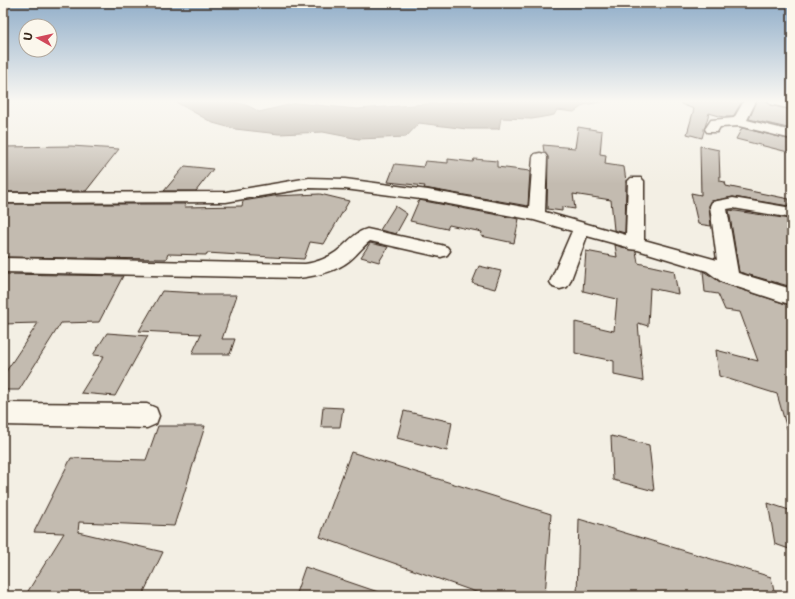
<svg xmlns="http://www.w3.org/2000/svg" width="795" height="599" font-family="'Playpen Sans',sans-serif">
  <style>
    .water { fill: #afa69a; stroke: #817468 }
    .building { fill: #c3bbb0; stroke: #3b2a1e }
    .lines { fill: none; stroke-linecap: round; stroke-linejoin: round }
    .minor-casing { stroke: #3b2a1e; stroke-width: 3 }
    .minor { fill: #fbf7ec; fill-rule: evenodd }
  </style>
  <rect width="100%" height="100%" fill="#f3efe4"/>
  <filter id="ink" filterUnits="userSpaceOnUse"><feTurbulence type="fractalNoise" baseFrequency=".025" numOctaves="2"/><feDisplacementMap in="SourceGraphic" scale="8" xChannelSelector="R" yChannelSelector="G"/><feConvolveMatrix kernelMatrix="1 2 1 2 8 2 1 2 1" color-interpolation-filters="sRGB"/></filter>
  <g filter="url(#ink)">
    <path class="water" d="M174 101C200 101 238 96 259 112L296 103 357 109 469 101H606L584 105 574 112 557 110 554 115 532 119 501 118 499 129H467L419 123 406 137 359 139 323 132 279 134 235 129 213 123Z"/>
    <g class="building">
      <polygon points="681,101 742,101 733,117 723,117 709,113 702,138 687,134 694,109 681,104"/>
      <polygon points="757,101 767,101 770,105 792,110 792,129 749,119"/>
      <polygon points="578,127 602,131 600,154 606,155 605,164 624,167 626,181 625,233 614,230 611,200 573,194 575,209 562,207 562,211 547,209 548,157 544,152 543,145 575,148"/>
      <polygon points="742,128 792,140 792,153 736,139"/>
      <polygon points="71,146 119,149 86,191 3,192 3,147"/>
      <polygon points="700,146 719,150 720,181 725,182 726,186 789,199 789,206 733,197 712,201 709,206 711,226 698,224 691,193 701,195"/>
      <polygon points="448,159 473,162 474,159 497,161 497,167 530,171 528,206 424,188 425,186 388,182 395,164 423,167 425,161 448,163"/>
      <polygon points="185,166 213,169 196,191 164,191"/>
      <polygon points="320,194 349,201 324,244 310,242 304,259 207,253 206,255 168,254 166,259 3,257 3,204 186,204 184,207 242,206 243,201 274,196"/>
      <polygon points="419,200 519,219 514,243 481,236 482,232 449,225 447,229 410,221"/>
      <polygon points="395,206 407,214 396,234 380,230"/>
      <polygon points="729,210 790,219 792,287 739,272"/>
      <polygon points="370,243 388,247 379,262 361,257"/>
      <polygon points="615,245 636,251 638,263 674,271 678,294 650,288 648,326 638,323 643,381 614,375 614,361 575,353 575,322 614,331 617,299 583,291 586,251 617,257"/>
      <polygon points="479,266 501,271 495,289 472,283"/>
      <polygon points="703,271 722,283 792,306 792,428 787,429 777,394 719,376 716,350 758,361 740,312 725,310 718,294 705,292"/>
      <polygon points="3,274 123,276 99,322 61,323 19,390 3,390 3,376 38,323 3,324"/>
      <polygon points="162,291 199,293 198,295 237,295 222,339 235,339 230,354 192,354 201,334 139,331"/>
      <polygon points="107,333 148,336 115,396 81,393 104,356 93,355"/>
      <polygon points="323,407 343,408 340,427 321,427"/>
      <polygon points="404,411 452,422 447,451 397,438"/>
      <polygon points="158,426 205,426 174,526 79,522 78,532 163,552 142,596 25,596 64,533 34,532 71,458 146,460"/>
      <polygon points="611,436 649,445 654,491 613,480"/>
      <polygon points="351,452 551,514 545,596 487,596 320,537"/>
      <polygon points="768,503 792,511 792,550 775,544"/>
      <polygon points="579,519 771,577 775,596 577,596"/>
      <polygon points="305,567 381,593 380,596 295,596"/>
    </g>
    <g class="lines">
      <defs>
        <g id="minor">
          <polygon points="744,101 756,101 747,120 792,131 792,139 739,126 720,127 717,132 707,132 705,129 711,120 734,118"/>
          <polygon points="768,101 792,101 792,109 770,104"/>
          <polygon points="540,153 545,154 547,157 545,212 626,235 628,181 631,178 641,178 644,181 644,240 717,260 710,206 712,202 733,198 792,208 792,218 733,208 727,209 738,273 792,289 792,305 722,282 707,271 638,250 629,249 627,247 587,236 570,282 567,287 560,289 553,287 550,282 572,231 534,220 428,200 345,189 309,188 226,202 3,203 3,193 226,192 309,178 345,179 428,190 529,208 533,157 535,154"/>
          <path d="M367 229 441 245 447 247 450 251 447 255 441 257 370 241C362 247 357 255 349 261 335 272 316 276 298 278L3 272V258L305 264C319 262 331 257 342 247 350 240 356 232 367 229Z"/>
          <polygon points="3,403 147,404 156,408 159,416 156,424 147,428 3,425"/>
        </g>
      </defs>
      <use href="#minor" class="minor-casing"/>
      <use href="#minor" class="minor"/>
    </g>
  </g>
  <linearGradient id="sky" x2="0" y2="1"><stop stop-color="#91aec9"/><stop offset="0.55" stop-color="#faf8f3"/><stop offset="1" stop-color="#faf8f3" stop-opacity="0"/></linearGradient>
  <rect width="795" height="184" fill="url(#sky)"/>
  <rect width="795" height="599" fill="none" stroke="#fbf7ec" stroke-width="16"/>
  <rect x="8" y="8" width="779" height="583" fill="none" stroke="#3b2a1e" stroke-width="1.5" filter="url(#ink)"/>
  <g transform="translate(38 38) rotate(278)"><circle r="19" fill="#fbf7ec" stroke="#aea59a"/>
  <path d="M0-3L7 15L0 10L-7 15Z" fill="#d1495b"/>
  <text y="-6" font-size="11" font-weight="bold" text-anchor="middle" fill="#3b2a1e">U</text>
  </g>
</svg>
